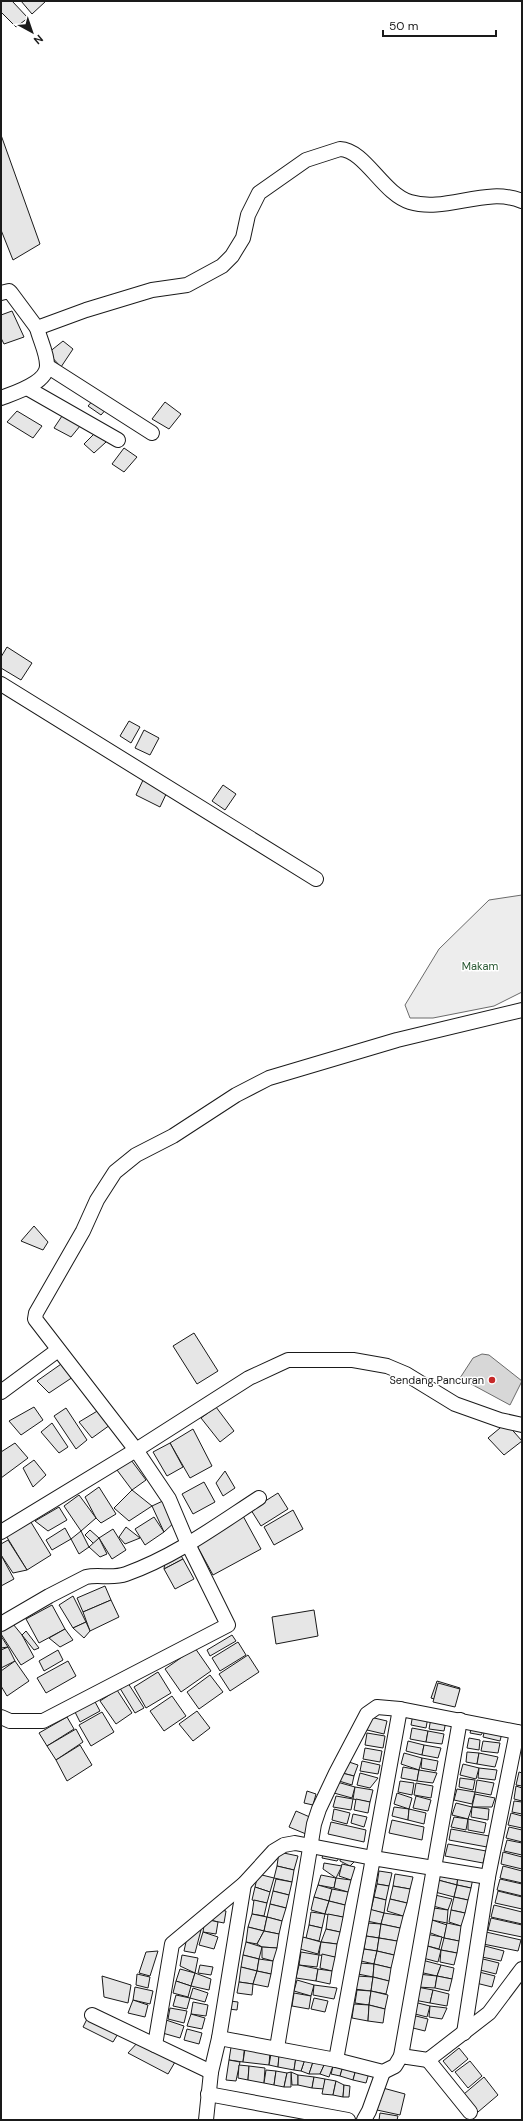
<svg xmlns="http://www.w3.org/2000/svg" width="523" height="2121" font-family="'DM Sans',sans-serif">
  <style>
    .built { fill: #ededed; stroke: #6a6a6a }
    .water { fill: #d7d7d7; stroke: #6a6a6a }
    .building { fill: #e6e6e6; stroke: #1a1a1a }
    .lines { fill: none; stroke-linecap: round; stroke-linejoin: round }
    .minor-casing { stroke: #1a1a1a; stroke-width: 16 }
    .minor { stroke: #fff; stroke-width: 14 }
    .poi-dot { fill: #c62828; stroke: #fff; stroke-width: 1.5 }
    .labels { text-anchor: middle; stroke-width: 3; stroke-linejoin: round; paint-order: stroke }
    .park-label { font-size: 11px; fill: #2b5a34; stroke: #fff }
    .poi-label { font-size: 11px; fill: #1a1a1a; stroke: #fff; text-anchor: end }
  </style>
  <rect width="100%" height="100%" fill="#fff"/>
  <polygon class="built" points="522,895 522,992 494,1006 433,1018 410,1018 405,1005 439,949 489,900"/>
  <polygon class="water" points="482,1354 489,1355 522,1381 510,1405 460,1378 473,1358"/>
  <g class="building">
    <polygon points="1,1 12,1 28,18 16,27 1,12"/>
    <polygon points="21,1 46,1 32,14"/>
    <polygon points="1,135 40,244 13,260 1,230"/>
    <polygon points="12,311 24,337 4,344 1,338 1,315"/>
    <polygon points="63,341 73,349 61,367 48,353"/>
    <polygon points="95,398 108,407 101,415 88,406"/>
    <polygon points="165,402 181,414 169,429 152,419"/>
    <polygon points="17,411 42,426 33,438 7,422"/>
    <polygon points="62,416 80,426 71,437 54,428"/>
    <polygon points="96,432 106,442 94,453 84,444"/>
    <polygon points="124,448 137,457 124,472 112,464"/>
    <polygon points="7,647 32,663 21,680 1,668 1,657"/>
    <polygon points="129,721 140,727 131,743 120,736"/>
    <polygon points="144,730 159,738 150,755 135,748"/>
    <polygon points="144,778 168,790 160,807 136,795"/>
    <polygon points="223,785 236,794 225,810 212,801"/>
    <polygon points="34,1226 48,1242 43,1250 21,1241"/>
    <polygon points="194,1333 218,1371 197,1384 173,1346"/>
    <polygon points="64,1362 76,1375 49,1393 37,1381"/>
    <polygon points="34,1407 43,1420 21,1435 9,1421"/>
    <polygon points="216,1407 234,1431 220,1442 201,1418"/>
    <polygon points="66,1408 87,1440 76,1449 54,1416"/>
    <polygon points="99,1410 110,1425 92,1438 79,1422"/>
    <polygon points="52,1423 68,1447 59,1453 41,1432"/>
    <polygon points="506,1423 522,1441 504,1455 488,1438"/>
    <polygon points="193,1429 212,1466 190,1478 170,1443"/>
    <polygon points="15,1443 28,1458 1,1478 1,1452"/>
    <polygon points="170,1443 183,1467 167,1476 153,1452"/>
    <polygon points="34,1460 46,1475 33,1487 23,1468"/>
    <polygon points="131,1460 146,1480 132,1490 117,1470"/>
    <polygon points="225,1471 235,1488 223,1496 216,1483"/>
    <polygon points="204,1482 215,1502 193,1514 182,1494"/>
    <polygon points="99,1487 116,1514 101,1523 96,1518 85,1497"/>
    <polygon points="132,1490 152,1506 129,1521 114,1508"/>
    <polygon points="278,1493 288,1509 261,1526 251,1510"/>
    <polygon points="79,1495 96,1518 81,1531 64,1506"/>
    <polygon points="167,1499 177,1520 164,1532 152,1506"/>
    <polygon points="59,1507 67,1520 48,1531 35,1521"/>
    <polygon points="293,1510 303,1529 274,1545 264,1527"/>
    <polygon points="243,1516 261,1549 213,1575 195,1542"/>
    <polygon points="154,1517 164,1532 145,1545 135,1529"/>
    <polygon points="29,1519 51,1555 27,1570 5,1534"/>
    <polygon points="126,1527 140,1538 125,1544 119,1537"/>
    <polygon points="65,1528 71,1539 52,1550 46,1540"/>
    <polygon points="113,1529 126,1550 112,1559 99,1538"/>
    <polygon points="90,1530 99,1538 94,1544 85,1535"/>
    <polygon points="81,1531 89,1547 79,1554 71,1539"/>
    <polygon points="99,1538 107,1554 100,1557 89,1547"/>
    <polygon points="8,1540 27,1570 13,1573 1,1555 1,1544"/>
    <polygon points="180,1554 183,1559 164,1569 165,1562"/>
    <polygon points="1,1555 14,1579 1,1586"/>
    <polygon points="183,1559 194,1579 175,1589 164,1569"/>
    <polygon points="105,1586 111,1600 83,1612 77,1598"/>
    <polygon points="73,1596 86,1622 73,1628 59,1605"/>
    <polygon points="111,1600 119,1617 90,1631 83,1612"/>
    <polygon points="52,1605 65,1629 39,1643 26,1619"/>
    <polygon points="314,1610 318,1636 276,1644 272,1617"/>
    <polygon points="86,1622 90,1631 84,1638 73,1628"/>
    <polygon points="13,1624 22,1635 34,1657 21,1665 1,1634 1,1631"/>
    <polygon points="65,1629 73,1640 60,1647 49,1638"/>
    <polygon points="26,1631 39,1648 34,1650 22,1635"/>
    <polygon points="232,1635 236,1641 210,1656 207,1650"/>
    <polygon points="1,1636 8,1647 1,1648"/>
    <polygon points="238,1642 246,1655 220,1671 212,1658"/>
    <polygon points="8,1647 15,1661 1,1668 1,1650"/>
    <polygon points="195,1648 211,1671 181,1692 165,1669"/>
    <polygon points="58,1650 63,1660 44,1671 39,1661"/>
    <polygon points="248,1655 259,1672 230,1691 219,1674"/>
    <polygon points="15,1661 29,1681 7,1696 1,1686 1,1671"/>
    <polygon points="68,1661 76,1676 46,1693 37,1678"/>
    <polygon points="158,1672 171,1693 146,1708 134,1687"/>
    <polygon points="210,1675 223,1692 199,1709 187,1692"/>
    <polygon points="126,1680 144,1708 135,1713 118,1685"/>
    <polygon points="437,1681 460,1688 454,1705 431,1698"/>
    <polygon points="438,1683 460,1689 455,1707 433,1702"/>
    <polygon points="117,1690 132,1713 116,1724 100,1701"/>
    <polygon points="172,1696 186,1716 164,1731 150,1711"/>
    <polygon points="94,1700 100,1711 80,1722 74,1710"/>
    <polygon points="197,1711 210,1728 193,1741 179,1724"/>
    <polygon points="102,1712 114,1732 91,1746 79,1725"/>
    <polygon points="413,1714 428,1717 426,1728 411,1725"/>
    <polygon points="67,1717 74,1729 47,1746 39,1733"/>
    <polygon points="370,1717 387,1721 384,1734 367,1730"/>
    <polygon points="431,1718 446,1721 444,1731 429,1729"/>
    <polygon points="472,1726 485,1729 481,1735 470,1733"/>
    <polygon points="412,1728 428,1731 426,1742 410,1739"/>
    <polygon points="76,1729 83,1742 56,1760 47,1746"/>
    <polygon points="485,1729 502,1733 500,1741 483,1737"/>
    <polygon points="428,1731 444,1734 442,1744 426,1742"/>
    <polygon points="367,1733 385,1736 383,1748 365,1745"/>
    <polygon points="469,1738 480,1740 479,1750 467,1748"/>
    <polygon points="408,1741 424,1745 422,1755 406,1751"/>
    <polygon points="483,1741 500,1743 498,1753 481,1751"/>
    <polygon points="80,1745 92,1765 67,1781 56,1760"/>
    <polygon points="424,1745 441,1748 438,1758 422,1755"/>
    <polygon points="365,1748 382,1751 380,1762 363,1759"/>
    <polygon points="467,1752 479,1753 477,1764 466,1762"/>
    <polygon points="404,1753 422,1758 419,1770 401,1764"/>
    <polygon points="479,1753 498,1757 495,1767 477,1764"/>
    <polygon points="422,1758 438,1761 436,1771 421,1768"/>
    <polygon points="346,1761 358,1765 354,1776 342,1773"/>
    <polygon points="362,1761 380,1765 378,1774 360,1771"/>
    <polygon points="463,1764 479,1768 476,1779 460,1775"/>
    <polygon points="403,1767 419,1770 417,1781 401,1778"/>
    <polygon points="479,1768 497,1770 495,1780 478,1778"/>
    <polygon points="419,1770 437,1773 433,1783 417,1781"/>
    <polygon points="519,1772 522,1773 522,1786 516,1785"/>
    <polygon points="342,1773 354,1776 352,1785 339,1781"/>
    <polygon points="360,1773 378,1778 370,1788 357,1785"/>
    <polygon points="460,1778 475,1780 473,1790 459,1787"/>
    <polygon points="477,1780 494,1783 491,1795 475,1792"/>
    <polygon points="400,1781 414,1783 412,1795 398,1792"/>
    <polygon points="337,1782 355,1787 352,1798 334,1793"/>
    <polygon points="416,1783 433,1786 431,1798 414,1795"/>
    <polygon points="516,1786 522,1788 522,1801 514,1799"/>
    <polygon points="355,1787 373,1790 370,1802 353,1799"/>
    <polygon points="457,1789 475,1792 472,1804 454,1800"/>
    <polygon points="307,1791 316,1794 313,1805 304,1803"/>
    <polygon points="397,1793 412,1798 409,1809 394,1804"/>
    <polygon points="475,1794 495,1798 492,1807 472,1807"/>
    <polygon points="336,1796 353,1799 351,1810 333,1807"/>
    <polygon points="416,1796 431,1800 428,1811 413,1808"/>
    <polygon points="356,1799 370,1802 368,1813 354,1810"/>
    <polygon points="514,1801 522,1802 522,1814 512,1812"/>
    <polygon points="456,1803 472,1807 468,1819 452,1815"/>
    <polygon points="394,1807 409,1809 408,1820 392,1816"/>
    <polygon points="472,1807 489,1809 488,1820 471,1817"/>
    <polygon points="334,1809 350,1813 347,1824 332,1820"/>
    <polygon points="409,1809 426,1813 424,1824 408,1820"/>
    <polygon points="296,1811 312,1818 306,1834 289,1827"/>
    <polygon points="511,1813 522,1816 522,1828 508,1825"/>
    <polygon points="353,1814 367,1817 364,1827 351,1823"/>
    <polygon points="454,1817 468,1819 466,1830 451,1827"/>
    <polygon points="468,1819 486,1823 484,1833 468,1830"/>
    <polygon points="392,1820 424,1827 422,1840 389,1833"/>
    <polygon points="331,1822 366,1830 364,1842 328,1834"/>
    <polygon points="509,1827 522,1830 522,1842 506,1838"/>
    <polygon points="451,1829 489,1836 487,1847 449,1840"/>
    <polygon points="507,1840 522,1843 522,1855 504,1851"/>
    <polygon points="448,1844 486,1851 483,1863 445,1856"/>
    <polygon points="324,1851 341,1855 337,1861 322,1858"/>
    <polygon points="279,1852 298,1856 294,1870 277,1866"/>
    <polygon points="503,1852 522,1857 522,1869 501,1864"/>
    <polygon points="341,1855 358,1858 350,1866 340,1861"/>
    <polygon points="324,1863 342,1866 336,1878 323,1869"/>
    <polygon points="342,1864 355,1867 351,1880 339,1876"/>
    <polygon points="277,1866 294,1870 292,1882 274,1878"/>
    <polygon points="503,1866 522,1871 522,1883 500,1878"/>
    <polygon points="379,1871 392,1873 389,1886 377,1884"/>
    <polygon points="439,1871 458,1875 457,1885 438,1880"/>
    <polygon points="258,1874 274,1878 270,1892 255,1887"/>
    <polygon points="395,1874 413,1877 410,1889 393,1886"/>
    <polygon points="321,1875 336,1878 334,1888 318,1885"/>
    <polygon points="458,1875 473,1878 471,1888 457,1885"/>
    <polygon points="336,1878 351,1880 348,1892 334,1888"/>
    <polygon points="276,1879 292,1882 289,1895 273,1891"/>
    <polygon points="500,1879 522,1884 522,1896 497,1890"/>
    <polygon points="438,1880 457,1885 454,1897 435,1892"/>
    <polygon points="377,1884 389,1886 386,1900 374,1897"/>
    <polygon points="318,1885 332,1889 329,1901 314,1897"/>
    <polygon points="457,1885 471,1888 468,1900 454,1897"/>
    <polygon points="393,1886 410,1889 407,1903 390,1899"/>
    <polygon points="255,1887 270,1892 267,1903 252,1900"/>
    <polygon points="332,1889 348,1892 345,1905 329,1901"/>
    <polygon points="273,1891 289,1895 286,1908 270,1904"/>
    <polygon points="498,1891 522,1897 522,1909 495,1903"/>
    <polygon points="435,1895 452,1899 448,1910 433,1906"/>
    <polygon points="314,1897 329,1901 325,1914 311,1910"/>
    <polygon points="374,1897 386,1900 384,1913 371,1910"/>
    <polygon points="454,1897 468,1900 465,1913 451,1910"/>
    <polygon points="390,1899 407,1903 403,1916 387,1911"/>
    <polygon points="254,1900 267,1903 264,1916 252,1914"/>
    <polygon points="329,1901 345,1905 343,1917 325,1914"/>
    <polygon points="270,1904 286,1908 282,1921 267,1917"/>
    <polygon points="494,1905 522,1912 522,1924 491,1917"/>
    <polygon points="434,1908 448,1910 447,1923 432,1920"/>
    <polygon points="217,1909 226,1911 224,1923 209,1920"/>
    <polygon points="369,1909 384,1913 381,1924 367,1921"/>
    <polygon points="451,1910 465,1913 461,1926 449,1922"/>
    <polygon points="311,1912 325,1914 322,1928 309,1925"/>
    <polygon points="384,1913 403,1916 400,1928 381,1924"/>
    <polygon points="252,1914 267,1917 264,1931 248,1927"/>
    <polygon points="328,1914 343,1917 340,1932 326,1929"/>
    <polygon points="267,1917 282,1921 279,1934 264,1931"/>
    <polygon points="491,1918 522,1925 522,1937 488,1930"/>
    <polygon points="205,1919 218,1922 216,1934 203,1932"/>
    <polygon points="432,1920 447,1925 444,1938 428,1932"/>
    <polygon points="368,1923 381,1924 379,1938 366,1936"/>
    <polygon points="447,1923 461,1926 459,1941 444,1938"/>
    <polygon points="381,1924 400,1928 397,1941 379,1938"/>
    <polygon points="309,1925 322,1928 319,1941 306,1938"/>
    <polygon points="248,1927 264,1931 257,1944 246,1942"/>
    <polygon points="326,1929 340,1932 337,1944 321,1942"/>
    <polygon points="201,1930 195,1953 184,1951 188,1933"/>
    <polygon points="264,1931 279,1934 277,1948 262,1947 257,1944"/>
    <polygon points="203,1932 218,1937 214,1949 199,1945"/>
    <polygon points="486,1932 521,1940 518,1951 483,1944"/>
    <polygon points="426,1934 442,1937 439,1949 424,1945"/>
    <polygon points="366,1936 379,1938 377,1951 364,1949"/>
    <polygon points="303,1937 321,1942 318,1954 300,1949"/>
    <polygon points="379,1938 397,1941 394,1955 377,1951"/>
    <polygon points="444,1938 459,1941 457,1953 441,1950"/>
    <polygon points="246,1942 262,1947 259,1959 243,1955"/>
    <polygon points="321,1942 337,1944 335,1957 319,1955"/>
    <polygon points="424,1945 441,1950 438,1962 423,1958"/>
    <polygon points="485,1946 504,1951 501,1961 482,1957"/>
    <polygon points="262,1947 277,1948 273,1961 262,1958"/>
    <polygon points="364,1949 377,1951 374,1964 361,1961"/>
    <polygon points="441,1950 457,1953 454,1965 440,1962"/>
    <polygon points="158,1951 150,1976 139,1973 146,1952"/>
    <polygon points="377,1951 394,1955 391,1968 374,1964"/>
    <polygon points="301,1952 319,1955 317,1967 299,1965"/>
    <polygon points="322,1954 335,1957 332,1971 320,1968"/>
    <polygon points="182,1955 198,1958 195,1973 180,1966"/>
    <polygon points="243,1955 259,1959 257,1971 241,1967"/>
    <polygon points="479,1958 499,1963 496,1974 476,1969"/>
    <polygon points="259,1959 273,1961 271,1974 257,1971"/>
    <polygon points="422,1960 441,1965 437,1976 419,1972"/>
    <polygon points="360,1963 374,1964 373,1977 358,1974"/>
    <polygon points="374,1964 391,1968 389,1981 373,1977"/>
    <polygon points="200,1965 213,1967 211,1975 198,1973"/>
    <polygon points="299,1965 318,1969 316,1981 296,1978"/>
    <polygon points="441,1965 454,1968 452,1979 437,1976"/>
    <polygon points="241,1967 257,1971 253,1984 239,1982"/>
    <polygon points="180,1969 195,1973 191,1986 176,1981"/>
    <polygon points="318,1969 332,1971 330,1984 316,1981"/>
    <polygon points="257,1971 271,1974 268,1987 253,1984"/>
    <polygon points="475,1971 495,1976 492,1987 472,1982"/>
    <polygon points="195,1973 211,1979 209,1990 191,1986"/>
    <polygon points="137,1974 150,1977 148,1988 136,1985"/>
    <polygon points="418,1974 437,1976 435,1988 417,1987"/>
    <polygon points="102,1976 131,1985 128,2003 104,1997"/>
    <polygon points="357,1976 373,1977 371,1991 354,1989"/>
    <polygon points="437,1976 452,1979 449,1991 435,1988"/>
    <polygon points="373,1977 389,1981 386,1994 371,1991"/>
    <polygon points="297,1980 314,1985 311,1996 294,1991"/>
    <polygon points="176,1981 191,1986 188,1997 173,1993"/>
    <polygon points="239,1982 253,1984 252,1995 237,1993"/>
    <polygon points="314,1985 337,1988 334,1999 313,1995"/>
    <polygon points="135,1987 153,1991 150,2004 133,2000"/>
    <polygon points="417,1987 433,1990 430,2003 414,2000"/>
    <polygon points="193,1988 208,1993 205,2002 190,1998"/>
    <polygon points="357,1990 371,1991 369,2005 355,2003"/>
    <polygon points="433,1990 449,1994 447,2006 430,2003"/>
    <polygon points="371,1991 388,1995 385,2009 369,2005"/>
    <polygon points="294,1993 311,1996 309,2009 292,2006"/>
    <polygon points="176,1995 190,1998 187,2009 173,2006"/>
    <polygon points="314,1998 328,2001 325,2012 311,2009"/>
    <polygon points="133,2000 148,2005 145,2017 128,2013"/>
    <polygon points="230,2001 238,2002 237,2010 229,2009"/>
    <polygon points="193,2002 208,2005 206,2016 191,2014"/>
    <polygon points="414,2002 430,2006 427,2017 411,2013"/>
    <polygon points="354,2004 369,2005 368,2021 352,2018"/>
    <polygon points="369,2005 385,2009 383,2023 368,2021"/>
    <polygon points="430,2006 447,2008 442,2019 429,2017"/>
    <polygon points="170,2008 187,2011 184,2023 168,2019"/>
    <polygon points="191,2014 205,2018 202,2029 187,2026"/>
    <polygon points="412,2015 428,2019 425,2031 409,2027"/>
    <polygon points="88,2017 119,2032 113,2042 83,2027"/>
    <polygon points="163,2019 184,2026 180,2038 159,2032"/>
    <polygon points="187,2029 202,2033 199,2044 184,2040"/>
    <polygon points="232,2041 245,2043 243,2062 229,2060"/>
    <polygon points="138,2042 175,2062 168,2074 128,2053"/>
    <polygon points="459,2048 468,2059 452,2072 443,2061"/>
    <polygon points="245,2049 270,2052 269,2065 243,2062"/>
    <polygon points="271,2054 279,2055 278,2067 269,2065"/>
    <polygon points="279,2055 296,2057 294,2070 278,2067"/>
    <polygon points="306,2056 314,2059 309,2074 301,2071"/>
    <polygon points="296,2057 305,2059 301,2071 294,2070"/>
    <polygon points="314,2059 325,2063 320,2074 309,2074"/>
    <polygon points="229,2060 240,2062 236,2081 226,2080"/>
    <polygon points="470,2061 482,2076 468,2088 455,2072"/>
    <polygon points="325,2063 334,2063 329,2077 320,2074"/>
    <polygon points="334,2063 343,2066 340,2076 331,2074"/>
    <polygon points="239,2065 249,2066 248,2080 238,2078"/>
    <polygon points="249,2066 265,2068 264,2083 248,2080"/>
    <polygon points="343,2066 356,2069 353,2080 340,2076"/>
    <polygon points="356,2069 369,2073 366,2083 353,2080"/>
    <polygon points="266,2070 276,2071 274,2085 264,2083"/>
    <polygon points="276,2071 287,2073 284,2087 274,2085"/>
    <polygon points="291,2072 298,2075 298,2085 292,2085"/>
    <polygon points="291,2072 291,2087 284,2087 287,2073"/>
    <polygon points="298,2075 314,2077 312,2088 298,2085"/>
    <polygon points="314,2077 325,2079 324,2089 312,2088"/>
    <polygon points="484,2077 498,2095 478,2112 464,2094"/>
    <polygon points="325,2079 336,2081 333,2095 322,2094"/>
    <polygon points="336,2081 344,2085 343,2097 333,2095"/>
    <polygon points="344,2085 350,2086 349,2097 343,2097"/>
    <polygon points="383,2088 405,2094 400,2115 377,2110"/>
    <polygon points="380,2113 398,2116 397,2120 379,2120"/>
  </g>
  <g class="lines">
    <defs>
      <g id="minor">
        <path d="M1 293 9 291 11 293 37 328 86 310 152 290 187 285 222 266 232 256 243 238 248 215 259 193 306 160 340 149C365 150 383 194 410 202 446 213 486 186 522 201"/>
        <polyline points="47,366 152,433"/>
        <polyline points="27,388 118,440"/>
        <path d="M1 398C14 393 48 383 47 365 47 353 40 340 37 328"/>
        <polyline points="1,684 316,879"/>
        <polyline points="1,1392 58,1350"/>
        <polyline points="1,1532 136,1450 249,1378 288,1360 353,1360 387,1366 406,1374 455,1404 500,1420 522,1425"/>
        <path d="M1 1624 49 1596 86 1577C99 1574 112 1579 126 1574 174 1557 216 1526 259 1498"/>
        <polyline points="1,1717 10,1721 43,1721 228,1625 188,1544 169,1499 136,1450 35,1319 36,1313 83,1231 97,1200 115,1172 136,1155 173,1136 236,1095 269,1078 397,1040 522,1010"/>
        <polyline points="92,2015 211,2072"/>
        <polyline points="464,2033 488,1877 517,1732"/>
        <polyline points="219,2038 336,2060 383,2072 395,2066 401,2056 428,2060 489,2013 522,1969"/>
        <polyline points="155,2045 172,1944 244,1884 274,1851 284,1845 295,1843 373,1858 400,1709 522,1733"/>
        <polyline points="277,2048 314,1824 319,1809 336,1773 367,1714 377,1707 400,1709"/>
        <polyline points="401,2056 460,1720"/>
        <polyline points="336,2060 373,1858 488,1877"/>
        <polyline points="428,2060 470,2112"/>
        <polyline points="208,2094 348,2120"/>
        <polyline points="206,2120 211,2072 219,2038 244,1884"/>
        <polyline points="364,2120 369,2111 383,2072"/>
      </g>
    </defs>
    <use href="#minor" class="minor-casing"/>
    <use href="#minor" class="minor"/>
  </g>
  <circle class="poi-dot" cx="492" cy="1380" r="4"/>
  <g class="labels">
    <g class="park-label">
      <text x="480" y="970">Makam</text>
    </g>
    <g class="poi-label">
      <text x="484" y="1384">Sendang Pancuran</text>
    </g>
  </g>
  <rect width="523" height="2121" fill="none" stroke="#1a1a1a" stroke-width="4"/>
  <g transform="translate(32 32) rotate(140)" stroke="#ffffff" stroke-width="3" paint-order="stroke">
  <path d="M0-3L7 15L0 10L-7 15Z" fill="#1a1a1a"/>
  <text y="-6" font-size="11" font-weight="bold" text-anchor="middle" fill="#1a1a1a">N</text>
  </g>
  <path d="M383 30v6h113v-6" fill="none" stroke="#1a1a1a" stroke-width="2"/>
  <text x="389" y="30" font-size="12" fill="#1a1a1a" stroke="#ffffff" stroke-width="3" paint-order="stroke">50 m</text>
</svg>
